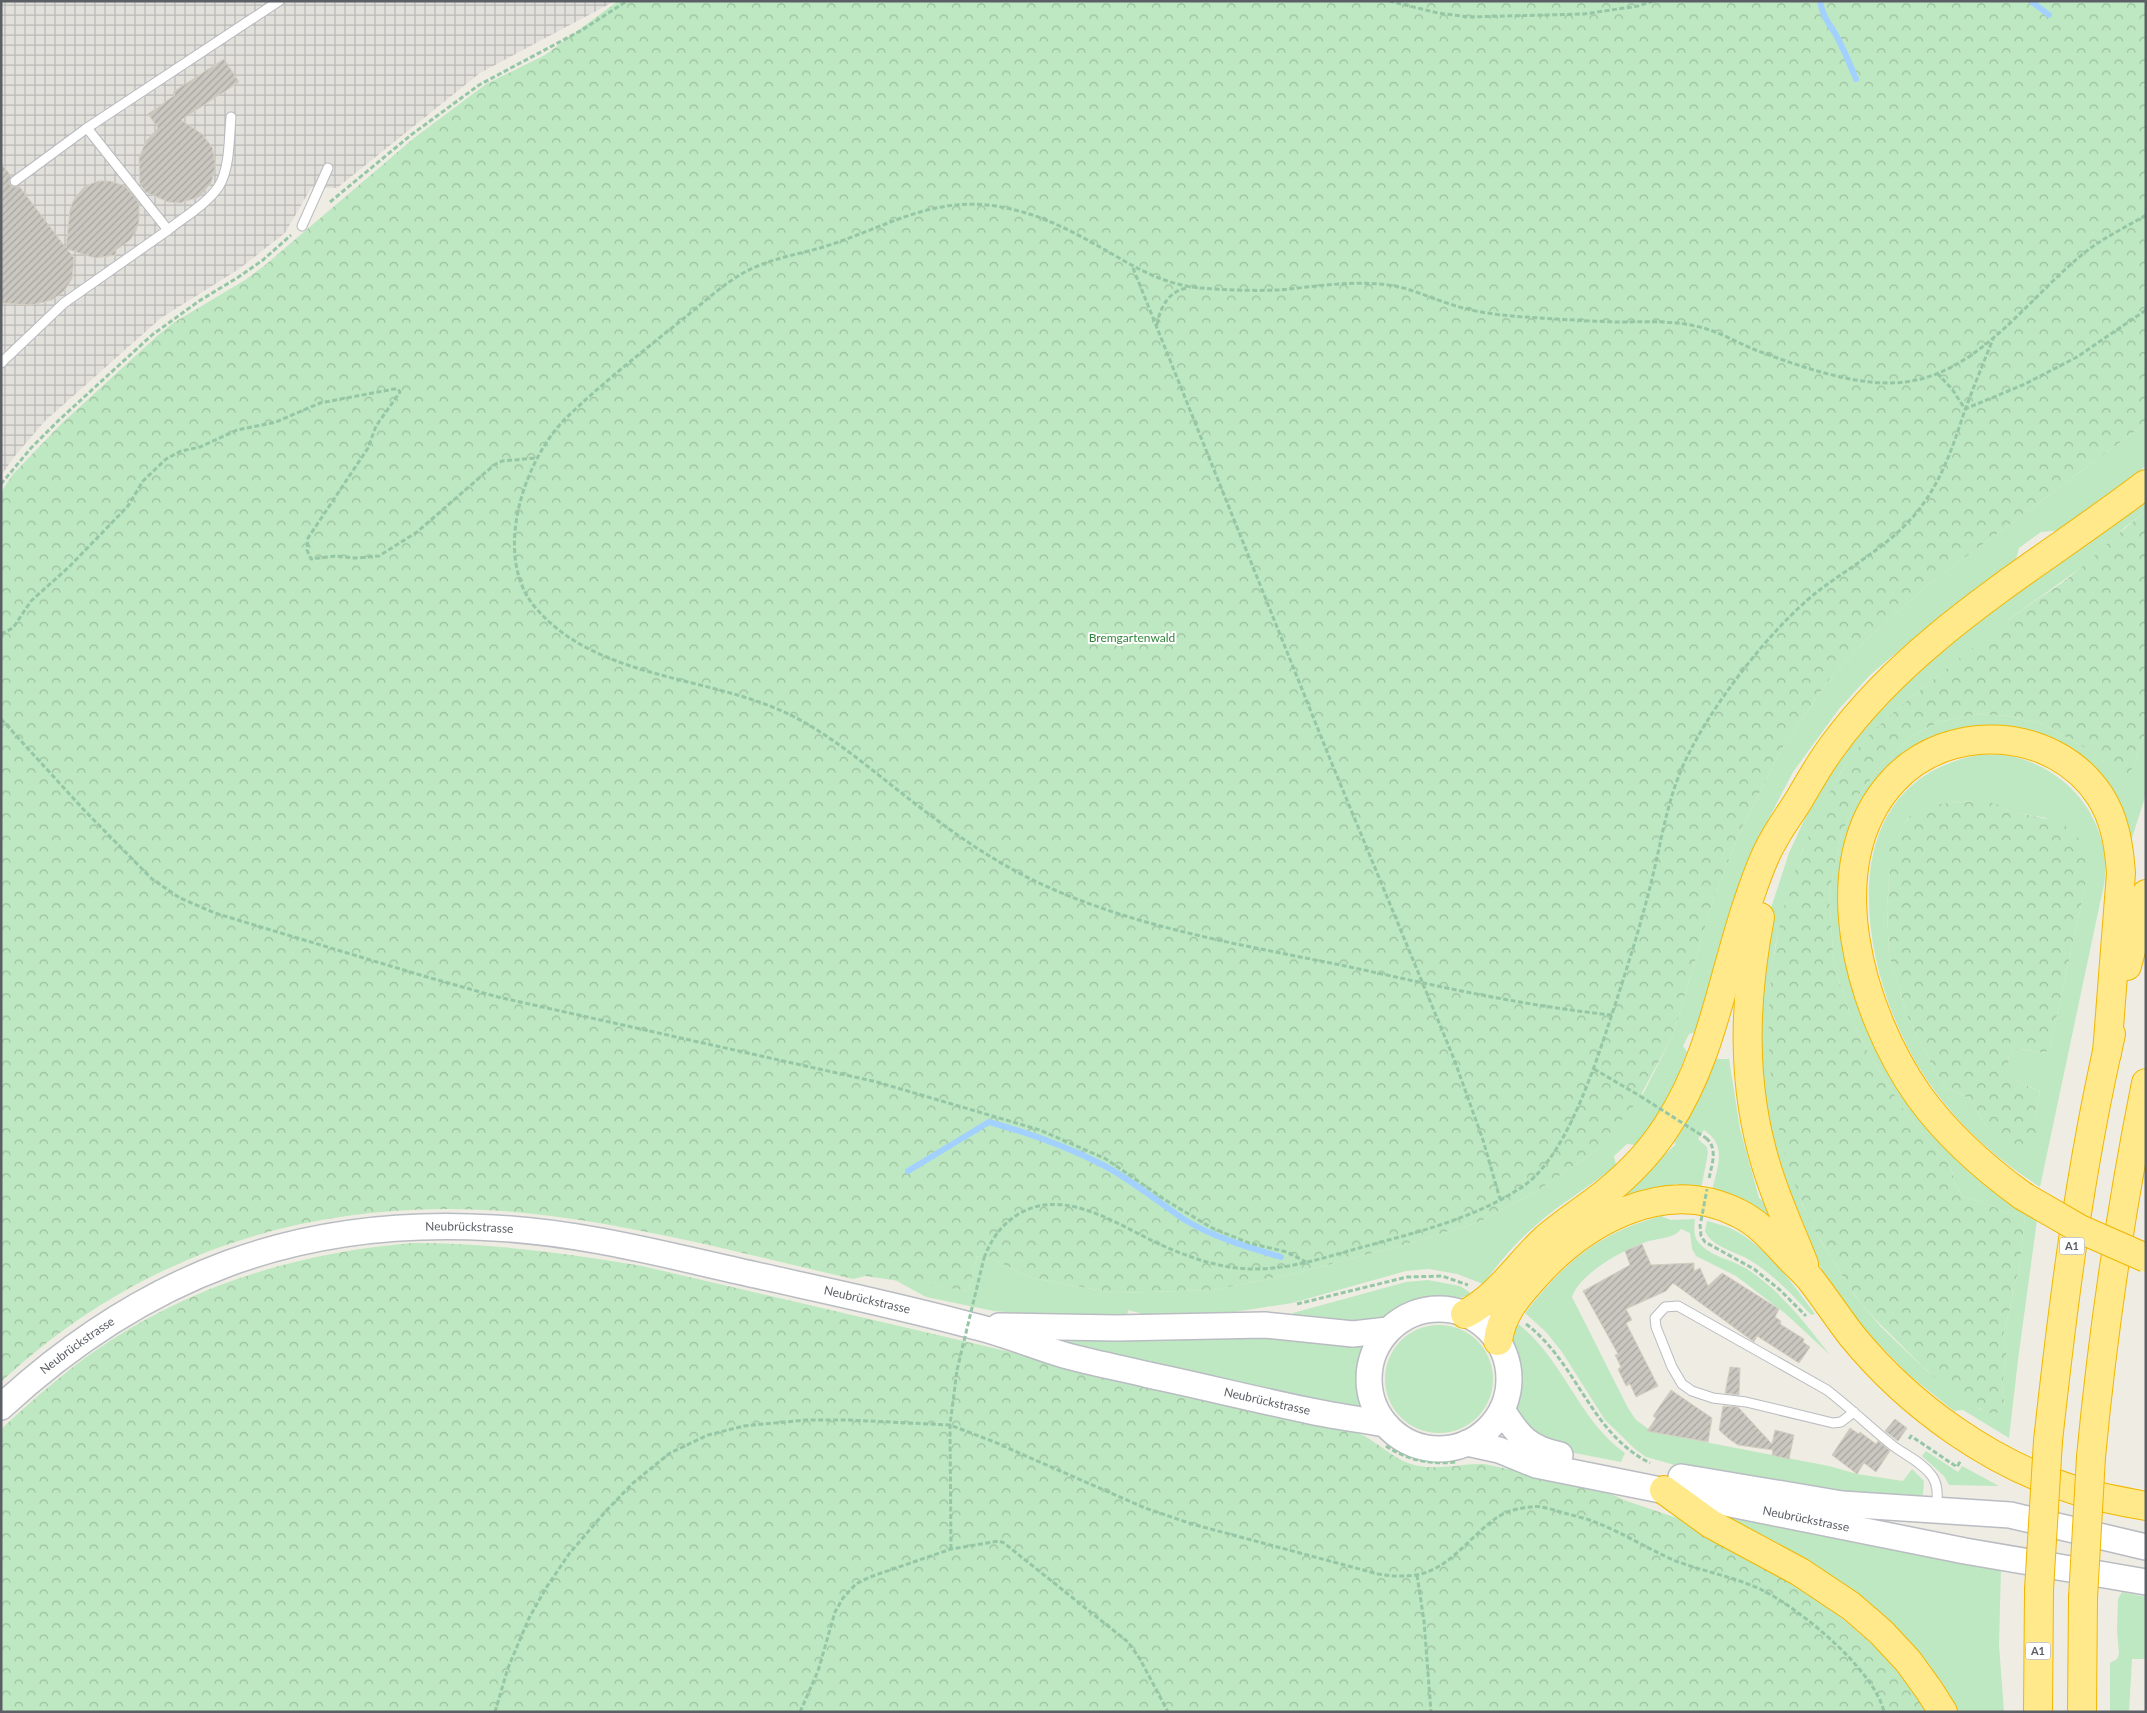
<svg xmlns="http://www.w3.org/2000/svg" width="2147" height="1713" font-family="Lato,sans-serif">
  <style>
    .industrial { fill: url(#industrial-grid) }
    .green { fill: #bee8c1; fill-rule: evenodd }
    .forest { fill: url(#forest-crowns) }
    .lines { fill: none; stroke-linecap: round; stroke-linejoin: round }
    .stream { stroke: #a3d1ff; stroke-width: 6 }
    .building { fill: url(#building-hatch); stroke: #d4cfc1 }
    .lane-casing { stroke: #b8bbc0; stroke-width: 11 }
    .secondary-casing { stroke: #b9bcc2; stroke-width: 28 }
    .highway-casing { stroke: #f2b600; stroke-width: 30 }
    .path { stroke: #95c7a7; stroke-width: 3; stroke-dasharray: 5 2.5; stroke-linecap: butt }
    .lane { stroke: #fff; stroke-width: 9 }
    .secondary { stroke: #fff; stroke-width: 25 }
    .highway { stroke: #ffe98a; stroke-width: 28 }
    .highway-bridge-casing { stroke: #f2b600; stroke-width: 30; stroke-linecap: butt }
    .path-bridge { stroke: #95c7a7; stroke-width: 3; stroke-dasharray: 5 2.5; stroke-linecap: butt }
    .highway-bridge { stroke: #ffe98a; stroke-width: 28 }
    .labels { text-anchor: middle; stroke-width: 4; stroke-linejoin: round; paint-order: stroke }
    .shield { fill: #fff; stroke: #8c8f93; stroke-width: 1 }
    .shield-label { font-size: 11px; font-weight: bold; fill: #5b5f65 }
    .park-label { font-size: 12px; fill: #30873a; stroke: #fff }
    .street-label { font-size: 12px; fill: #5b5f65; stroke: #fff }
  </style>
  <defs>
    <pattern id="industrial-grid" width="8" height="8" patternUnits="userSpaceOnUse" patternTransform="scale(1.25)"><rect width="8" height="8" fill="#e2e0db"/><path d="M0 4h8M4 0v8" fill="none" stroke="#bab9b5"/></pattern>
    <pattern id="forest-crowns" width="20" height="18" patternUnits="userSpaceOnUse" patternTransform="scale(1.25)"><rect width="20" height="18" fill="#bee8c1"/><path d="M2 6a3 3 0 1 1 6 0M12 15a3 3 0 1 1 6 0" fill="none" stroke="#9dbfa0"/></pattern>
    <pattern id="building-hatch" width="6" height="6" patternUnits="userSpaceOnUse" patternTransform="scale(1.25)"><rect width="6" height="6" fill="#cac7c0"/><path d="M-1 1l2-2M0 6l6-6M5 7l2-2" fill="none" stroke="#a7a5a0"/></pattern>
  </defs>
  <rect width="100%" height="100%" fill="#efede3"/>
  <polygon class="industrial" points="1,1 615,1 480,73 337,188 311,188 285,233 239,269 161,318 45,421 14,457 1,476"/>
  <g class="green">
    <path d="M2146 423V466L2062 530 2041 532 2019 548 2015 563 1922 631 1870 675 1839 709 1793 772 1756 843 1746 870 1700 1031 1689 1034 1683 1046 1687 1052 1678 1075 1681 1077 1664 1109 1636 1145 1627 1144 1614 1156 1616 1165C1590 1187 1560 1203 1535 1226 1515 1243 1499 1263 1483 1284L1457 1274 1429 1269 1406 1271 1292 1303 1234 1312 1158 1318 1128 1310 1127 1318H1067L994 1311 926 1297 895 1280 969 1291 977 1256 992 1259 1032 1278 1114 1293 1214 1290 1297 1273 1407 1244 1479 1222 1534 1193 1597 1150 1644 1092 1673 1035 1713 900 1740 831 1784 745 1830 678 1869 637 1928 585Z"/>
    <polygon points="2146,500 2146,511 2124,528 2093,559 2012,617 1914,695 1887,718 1858,748 1841,772 1802,851 1784,908 1775,947 1770,992 1780,1130 1802,1204 1820,1240 1855,1296 1881,1327 1928,1372 1980,1410 2005,1405 2002,1389 2007,1349 2003,1336 2012,1300 2013,1287 2019,1271 2025,1218 2020,1214 2005,1212 1985,1203 1963,1197 1955,1185 1951,1167 1903,1109 1867,1050 1851,1017 1834,966 1829,893 1841,835 1860,793 1883,763 1911,736 1939,722 1976,714 2008,716 2043,724 2092,752 2109,767 2133,767 2146,731 2146,794 2132,838 2127,838 2104,788 1976,730 1857,824 1872,1025 2036,1216 2037,1220 2018,1360 2009,1438 1963,1410 1954,1411 1909,1375 1859,1324 1816,1261 1785,1196 1757,1069 1770,911 1789,853 1811,805 1837,763 1889,698 1934,657 1984,617"/>
    <path d="M1979 755C1991 755 2003 754 2014 757 2069 770 2109 819 2105 877 2104 886 2102 895 2100 903L2040 1187C1998 1160 1961 1128 1932 1087 1862 991 1818 784 1979 755ZM1973 801 1993 803 2012 812 2046 818 2086 883 2050 1047 2046 1052C2032 1055 2020 1042 2009 1056 2004 1077 2024 1085 2040 1091L2035 1120 1990 1132 1970 1099 1948 1088 1938 1077 1908 1018 1889 955 1887 908 1890 866 1898 838 1907 819 1940 804Z"/>
    <path d="M1716 1059H1729L1740 1129 1759 1198 1771 1207 1781 1228 1734 1195 1712 1191C1717 1167 1728 1146 1704 1130L1698 1139 1707 1147 1708 1153 1701 1189 1675 1184 1656 1193 1608 1204 1634 1184 1676 1144 1674 1143 1692 1112Z"/>
    <path d="M1661 1216 1671 1220 1695 1219C1694 1228 1693 1237 1700 1244 1712 1257 1733 1260 1747 1269 1781 1291 1806 1324 1830 1355L1786 1314 1736 1276 1696 1256 1692 1249 1690 1233 1681 1229C1674 1239 1657 1238 1646 1242 1623 1250 1580 1273 1572 1297L1628 1408 1636 1420 1653 1432 1829 1466 1857 1474 1903 1481 1912 1469 1924 1481 1923 1494 1918 1499H1881L1682 1467 1646 1457 1635 1449 1605 1420 1562 1352 1546 1332 1525 1313C1564 1263 1598 1233 1661 1216Z"/>
    <path d="M1707 1221C1714 1223 1723 1225 1730 1228 1766 1245 1792 1283 1815 1314L1811 1315C1792 1294 1771 1272 1746 1258 1733 1251 1711 1246 1705 1231Z"/>
    <polygon points="1428,1280 1460,1286 1472,1294 1460,1298 1428,1299 1415,1301 1373,1323 1294,1319 1293,1313 1406,1282"/>
    <path d="M1517 1323C1564 1359 1578 1420 1625 1453L1621 1462 1559 1450 1535 1440 1515 1410 1517 1370 1510 1346 1512 1331Z"/>
    <circle cx="1439" cy="1379" r="54"/>
    <path d="M1203 1333 1359 1342 1365 1351C1358 1369 1360 1383 1363 1402L1356 1412 1071 1346 1067 1340Z"/>
    <polygon points="1926,1451 1958,1472 1962,1466 1999,1486 1949,1485 1944,1476 1922,1456"/>
    <polygon points="1717,1509 2001,1567 1999,1645 2004,1712 1951,1712 1932,1680 1714,1515"/>
    <polygon points="2122,1592 2146,1597 2146,1659 2132,1659 2129,1712 2110,1712 2110,1663 2117,1659 2119,1654 2117,1630 2118,1599"/>
  </g>
  <g class="forest">
    <path d="M618 1H2146V423L1928 585 1869 637 1830 678 1784 745 1740 831 1713 900 1673 1035 1637 1102 1597 1150 1534 1193 1479 1222 1407 1244 1297 1273 1214 1290 1114 1293 1032 1278 992 1259 977 1256 969 1291 865 1276 853 1279C753 1256 653 1229 551 1216 346 1189 154 1239 1 1382V492L13 474 61 424 157 336 173 323 245 280 264 266 414 138 486 84 545 55Z"/>
    <path d="M2146 511V731L2133 767 2127 775H2117L2092 752 2043 724 2008 716 1976 714 1939 722 1911 736 1883 763 1860 793 1841 835 1829 893 1834 966 1851 1017 1867 1050 1903 1109 1951 1167 1955 1185 1963 1197 1985 1203 2005 1212 2020 1214 2025 1218 2019 1271 2013 1287 2012 1300 2003 1336 2007 1349 2002 1389 2005 1405 1996 1414C1966 1410 1929 1373 1908 1352 1891 1334 1872 1318 1857 1298 1849 1288 1842 1275 1835 1264 1823 1245 1811 1225 1802 1203 1752 1082 1759 935 1817 818 1829 794 1841 769 1858 748 1881 720 1911 698 1939 675 1963 656 1986 636 2011 618 2028 605 2046 594 2063 582 2092 560 2117 533 2146 511Z"/>
    <path d="M1973 801C1980 801 1987 801 1993 803 2000 805 2007 811 2014 812 2065 823 2088 822 2086 883L2050 1047 2046 1052C2032 1055 2020 1042 2009 1056 2005 1076 2023 1085 2040 1091L2035 1120 2038 1124 2036 1138 2024 1148 2015 1149 2001 1144 1990 1132 1970 1099 1948 1088 1938 1077 1908 1018 1889 955 1887 908 1890 866 1886 857 1890 841 1898 838C1901 832 1903 825 1907 820 1920 801 1953 804 1973 801Z"/>
    <path d="M412 1243C490 1243 565 1253 642 1266L1358 1433C1379 1442 1395 1462 1419 1466 1441 1470 1462 1463 1484 1464L1599 1488 1624 1500 1680 1519 1721 1537 1830 1608 1879 1650 1890 1657 1927 1712H1V1429C36 1397 73 1364 113 1339 203 1281 306 1252 412 1243Z"/>
  </g>
  <g class="lines">
    <g class="stream">
      <path d="M1820 1C1823 20 1833 27 1840 43 1846 54 1851 67 1856 79"/>
      <polyline points="2031,1 2049,15"/>
      <path d="M908 1171 989 1122C1029 1133 1066 1146 1103 1165 1132 1180 1158 1202 1185 1220 1215 1238 1248 1247 1281 1257"/>
    </g>
  </g>
  <g class="building">
    <polygon points="224,59 239,82 181,120 202,134 212,147 216,165 211,183 199,197 180,203 168,202 146,192 140,184 139,158 146,141 158,128 148,114 175,95 173,92"/>
    <polygon points="1,163 11,176 9,181 10,185 15,187 19,186 66,248 70,210 74,199 84,187 98,181 110,181 125,186 139,203 139,221 136,231 130,240 116,250 116,255 95,258 67,249 74,258 72,279 64,291 52,300 31,305 1,303"/>
    <polygon points="1642,1244 1651,1265 1694,1263 1694,1271 1700,1268 1708,1286 1722,1273 1779,1309 1775,1317 1781,1321 1780,1324 1804,1339 1803,1342 1810,1347 1799,1363 1757,1336 1754,1342 1673,1283 1666,1291 1626,1309 1632,1320 1626,1323 1658,1386 1636,1397 1630,1384 1626,1386 1618,1369 1621,1367 1615,1355 1618,1354 1583,1291 1630,1265 1625,1251"/>
    <polygon points="1730,1367 1740,1368 1739,1395 1725,1393"/>
    <polygon points="1671,1390 1712,1418 1708,1442 1647,1431 1656,1418 1653,1416"/>
    <polygon points="1723,1406 1738,1407 1772,1444 1775,1430 1794,1435 1789,1459 1772,1455 1773,1450 1738,1445 1729,1439 1719,1430"/>
    <polygon points="1895,1419 1907,1428 1898,1441 1885,1431"/>
    <polygon points="1850,1428 1859,1434 1860,1432 1876,1444 1878,1441 1890,1451 1876,1472 1864,1463 1857,1474 1832,1455"/>
  </g>
  <g class="lines">
    <defs>
      <g id="lane">
        <path d="M87 128 168 230C184 217 207 204 219 186 230 168 229 138 231 117"/>
        <polyline points="15,181 87,128 279,1"/>
        <polyline points="302,226 328,168"/>
        <polyline points="1,363 64,303 168,230"/>
        <path d="M1854 1412 1841 1422 1833 1423 1746 1402 1713 1398 1692 1391 1682 1384 1672 1367 1656 1327 1655 1318 1665 1307 1678 1306 1827 1390C1849 1407 1870 1427 1892 1445 1905 1455 1922 1462 1932 1476 1939 1486 1937 1498 1937 1509"/>
      </g>
      <g id="secondary">
        <circle cx="1439" cy="1379" r="70"/>
        <polyline points="999,1326 1117,1328 1265,1325 1353,1334 1388,1330"/>
        <path id="s1" d="M1 1407C144 1275 299 1216 494 1228 577 1232 658 1253 738 1271 817 1289 896 1305 973 1326 1004 1333 1033 1346 1064 1355 1092 1363 1121 1368 1149 1375 1201 1386 1253 1399 1306 1410 1332 1416 1359 1419 1385 1424"/>
        <path d="M1502 1410C1519 1437 1528 1448 1560 1455"/>
        <path id="s2" d="M1467 1443 1499 1450 1536 1465 1965 1551 2146 1582"/>
        <polyline points="1681,1477 1842,1504 2010,1515 2146,1547"/>
      </g>
      <g id="highway">
        <path d="M1760 917C1744 1000 1741 1083 1766 1165 1776 1199 1791 1231 1804 1264"/>
        <polyline points="2127,966 2146,894"/>
        <path d="M2023 1196C1983 1167 1948 1136 1919 1096 1861 1014 1816 864 1893 781 1949 720 2055 727 2100 796 2115 819 2119 846 2121 873L2107 1053"/>
        <path d="M1465 1314C1499 1296 1518 1264 1545 1239 1563 1223 1584 1210 1603 1195 1627 1176 1651 1151 1667 1126 1712 1058 1722 978 1748 902 1755 882 1762 859 1773 841 1781 826 1791 813 1800 798 1810 781 1820 763 1832 747 1913 635 2038 566 2146 484"/>
        <path d="M1498 1341C1501 1316 1515 1299 1531 1281 1581 1223 1663 1175 1738 1213 1759 1223 1773 1240 1788 1256 1795 1264 1804 1271 1811 1280 1825 1298 1838 1318 1852 1336 1910 1407 1993 1466 2081 1492 2102 1498 2124 1502 2146 1506"/>
        <path d="M2048 1441C2063 1304 2080 1168 2111 1034"/>
        <path d="M2091 1457C2103 1330 2121 1208 2146 1083"/>
        <polyline points="1664,1490 1711,1524 1800,1572 1851,1606 1881,1632 1908,1661 1929,1690 1943,1712"/>
        <polyline points="2038,1712 2039,1590"/>
        <polyline points="2082,1712 2083,1598"/>
      </g>
    </defs>
    <use href="#lane" class="lane-casing"/>
    <use href="#secondary" class="secondary-casing"/>
    <use href="#highway" class="highway-casing"/>
    <g class="path">
      <polyline points="1389,1 1438,13 1469,17 1584,14 1638,6 1653,1"/>
      <polyline points="330,202 411,135 479,85 582,30 627,1"/>
      <polyline points="1133,268 1330,759 1454,1059 1483,1140 1500,1199"/>
      <path d="M1157 325C1160 307 1169 291 1187 288"/>
      <polyline points="1937,373 1952,389 1965,409 2025,384 2077,357 2146,310"/>
      <polyline points="1,484 31,448 59,420 152,335 199,301 237,278 263,260 291,235"/>
      <polyline points="1,634 13,628 31,601 69,567 128,506 143,481 166,459 181,451 200,447 237,430 276,422 320,403 394,389 398,389 400,392 376,426 368,448 308,538 307,550 311,559 336,556 356,558 379,556 417,532 494,465 502,461 536,458"/>
      <polyline points="1,719 84,810 152,879 180,898 215,913 251,924 427,977 498,997 877,1082 1040,1130 1106,1159 1167,1201 1212,1228 1249,1243 1287,1252 1306,1262"/>
      <path d="M1612 1015C1524 1006 1437 986 1350 967 1244 945 1133 928 1035 881 987 858 945 827 904 795 864 764 822 727 775 708 695 675 592 676 534 606 493 555 523 463 564 420 601 384 643 351 683 319 703 303 723 284 745 272 769 259 795 255 820 248 890 227 937 190 1015 210 1049 218 1083 237 1114 255 1141 271 1168 285 1200 288 1226 290 1253 291 1278 290 1314 287 1351 280 1388 285 1408 287 1427 297 1447 303 1472 312 1497 315 1524 317 1555 319 1586 321 1617 322 1643 322 1669 320 1695 326 1716 330 1734 341 1753 349 1793 364 1845 383 1889 383 1977 383 2028 294 2092 247 2109 235 2128 226 2146 215"/>
      <polyline points="1594,1069 1640,1096"/>
      <path d="M1706 1138C1719 1149 1711 1166 1709 1179"/>
      <polyline points="1700,1224 1701,1236 1705,1242 1754,1269 1780,1290 1806,1316"/>
      <path d="M984 1258C991 1240 1000 1226 1017 1215 1068 1183 1126 1232 1173 1250 1197 1260 1223 1268 1250 1269 1287 1270 1323 1258 1359 1248 1414 1233 1474 1219 1522 1187 1568 1157 1598 1056 1615 1005 1628 965 1641 924 1651 883 1661 844 1666 805 1682 768 1706 712 1769 630 1817 592 1848 568 1884 549 1911 519 1939 488 1951 452 1964 413 1973 388 1983 364 1993 339"/>
      <polyline points="1297,1304 1407,1277 1442,1276 1468,1285"/>
      <path d="M1526 1324C1577 1362 1590 1433 1650 1463"/>
      <polyline points="1909,1439 1911,1436 1957,1467 1961,1460"/>
      <path d="M1386 1446C1406 1460 1432 1465 1456 1462"/>
      <polyline points="951,1549 950,1425 957,1370"/>
      <polyline points="1417,1575 1424,1621 1431,1712"/>
      <path d="M495 1712 508 1668 529 1618 546 1588 569 1554 605 1512 633 1483 670 1453 708 1435 744 1426 805 1420H848L950 1425 992 1441 1145 1508 1192 1524 1378 1574C1391 1576 1403 1577 1416 1575 1451 1569 1470 1535 1498 1517 1506 1511 1520 1508 1530 1507 1541 1505 1553 1510 1564 1513 1575 1516 1589 1519 1600 1524 1624 1534 1647 1548 1671 1559 1700 1571 1732 1576 1760 1589 1798 1607 1875 1670 1884 1712"/>
      <polyline points="800,1712 818,1671 835,1612 843,1598 856,1584 870,1577 951,1549 999,1541 1004,1543 1128,1642 1140,1659 1168,1712"/>
    </g>
    <use href="#lane" class="lane"/>
    <use href="#secondary" class="secondary"/>
    <use href="#highway" class="highway"/>
    <defs>
      <g id="highway-bridge">
        <polyline points="2023,1196 2080,1229 2146,1258"/>
        <polyline points="2039,1590 2048,1441"/>
        <polyline points="2083,1598 2091,1457"/>
      </g>
    </defs>
    <use href="#highway-bridge" class="highway-bridge-casing"/>
    <g class="path-bridge">
      <polyline points="1640,1096 1706,1138"/>
      <polyline points="1701,1221 1707,1189"/>
      <polyline points="957,1370 984,1258"/>
    </g>
    <use href="#highway-bridge" class="highway-bridge"/>
  </g>
  <g class="labels">
    <g class="shield">
      <rect x="2059.5" y="1237.5" width="25" height="17" rx="4"/>
      <rect x="2025.5" y="1642.5" width="25" height="17" rx="4"/>
    </g>
    <g class="shield-label">
      <text x="2072" y="1250">A1</text>
      <text x="2038" y="1655">A1</text>
    </g>
    <g class="park-label">
      <text x="1132" y="642">Bremgartenwald</text>
    </g>
    <g class="street-label">
      <text dy="4" stroke="none"><textPath href="#s1" startOffset="516">Neubrückstrasse</textPath></text>
      <text dy="4" stroke="none"><textPath href="#s1" startOffset="921">Neubrückstrasse</textPath></text>
      <text dy="4" stroke="none"><textPath href="#s1" startOffset="98">Neubrückstrasse</textPath></text>
      <text dy="4" stroke="none"><textPath href="#s1" startOffset="1334">Neubrückstrasse</textPath></text>
      <text dy="4" stroke="none"><textPath href="#s2" startOffset="348">Neubrückstrasse</textPath></text>
    </g>
  </g>
  <rect width="2147" height="1713" fill="none" stroke="#5b5f65" stroke-width="5"/>
</svg>
